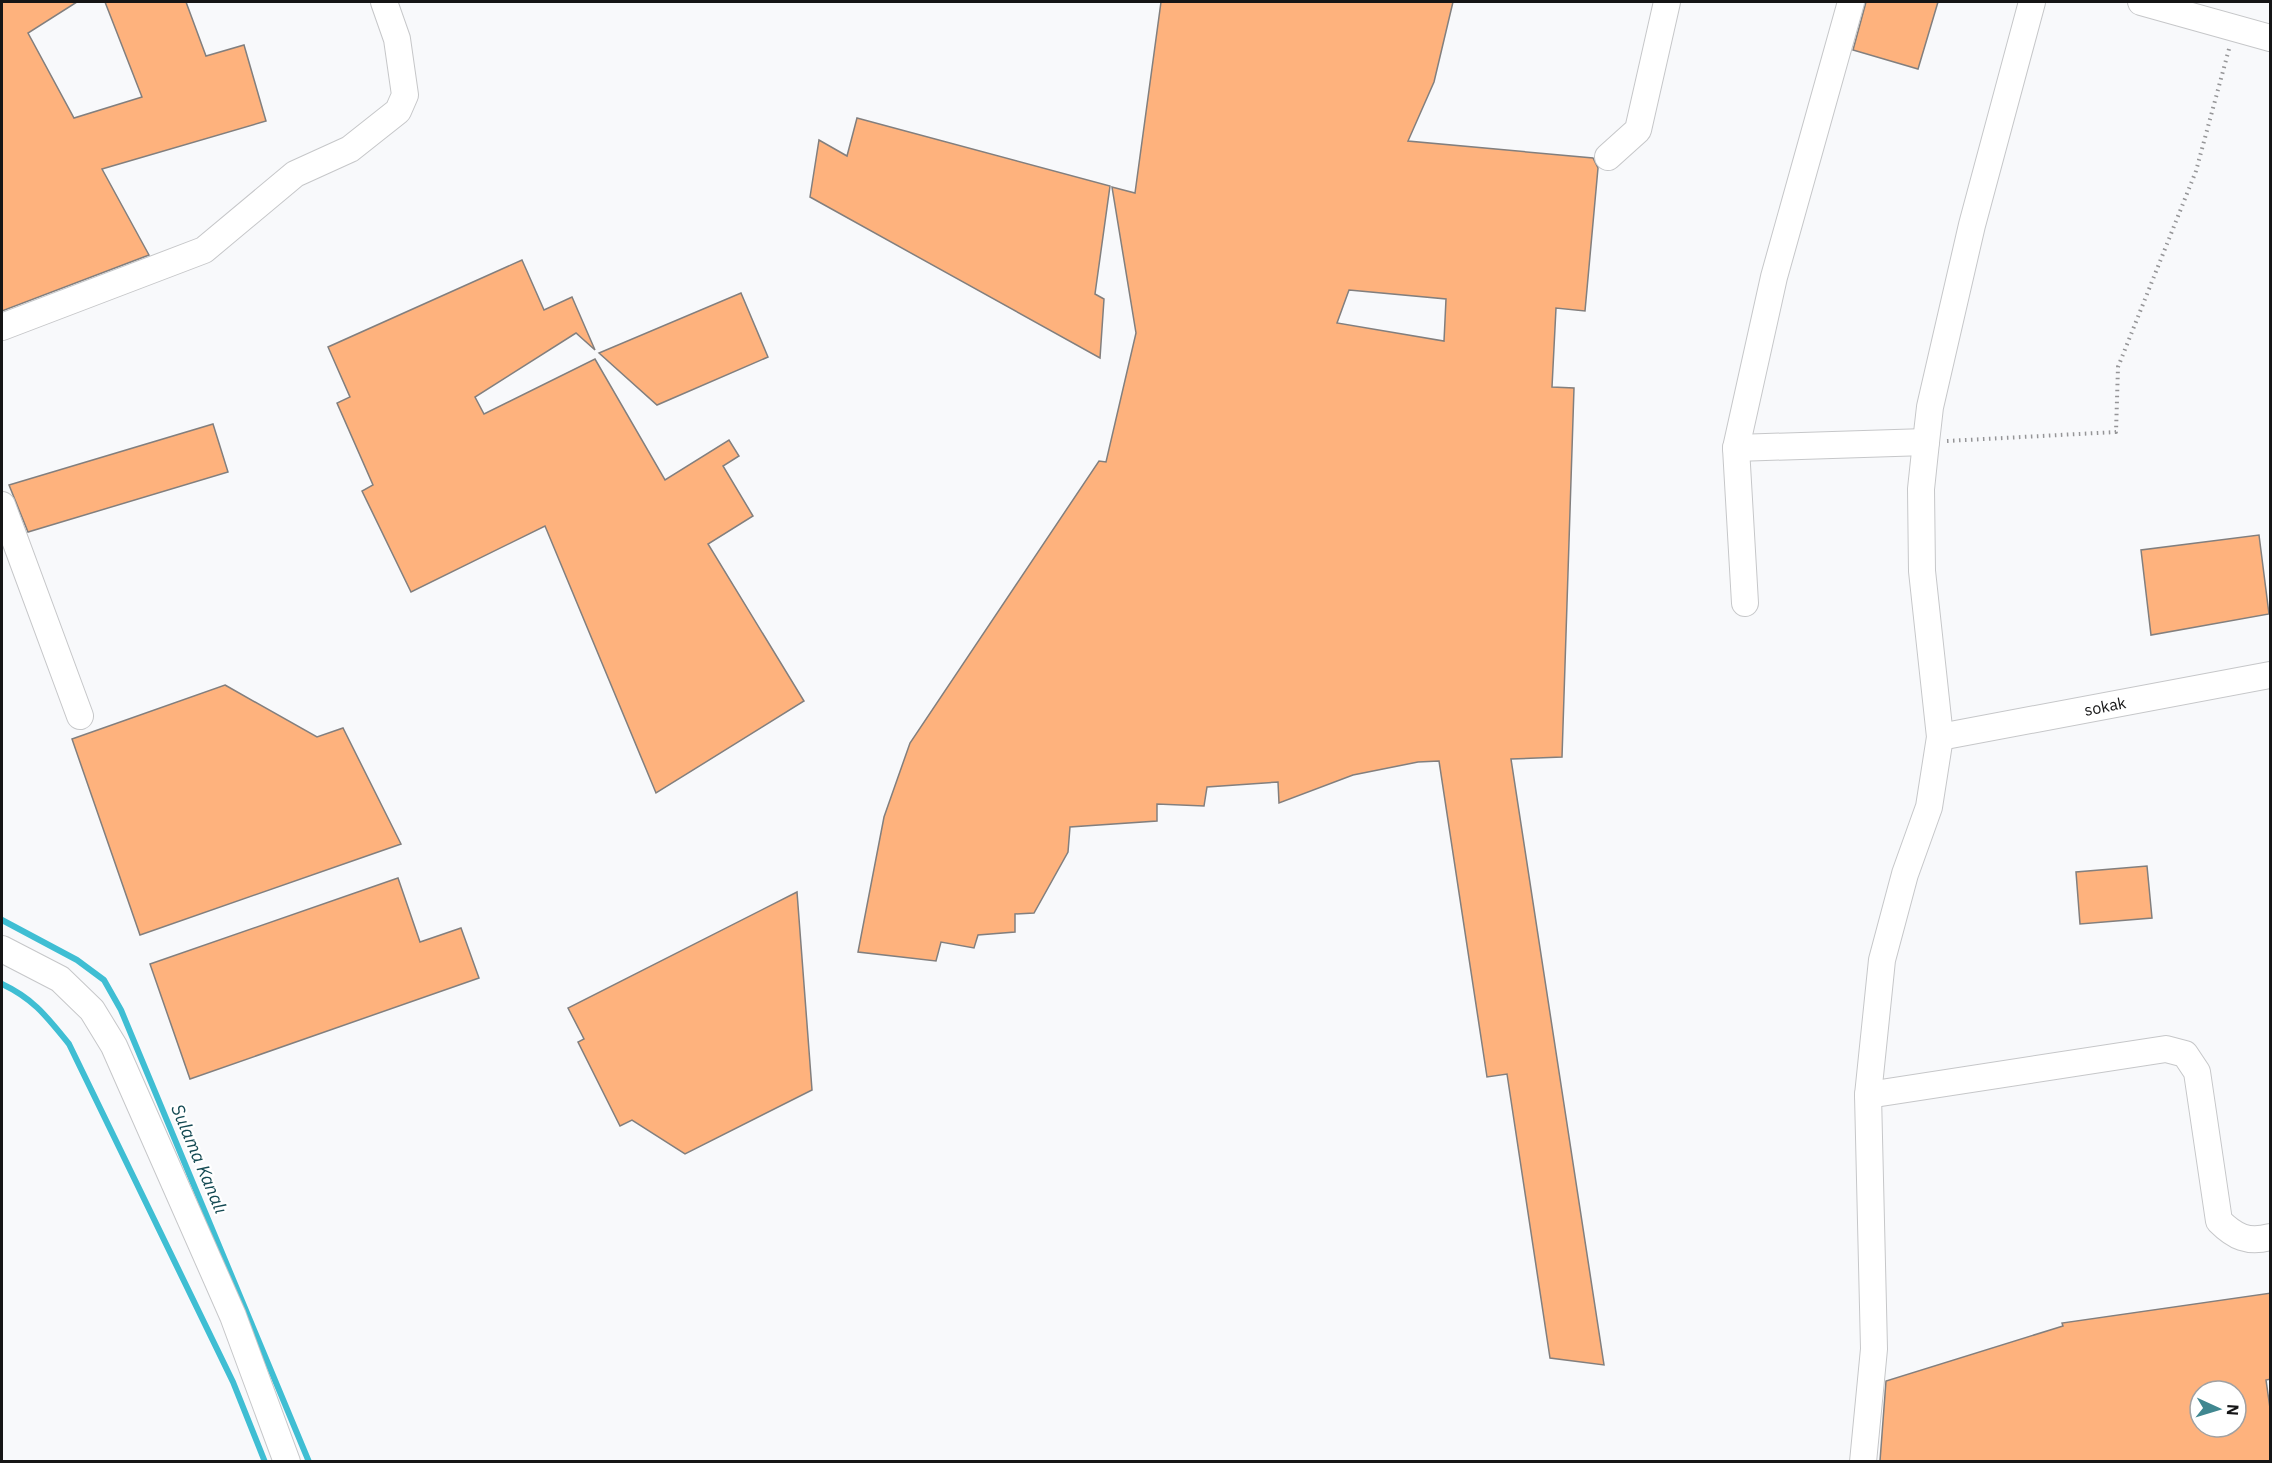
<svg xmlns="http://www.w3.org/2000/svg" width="2272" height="1463" font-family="'IBM Plex Sans',sans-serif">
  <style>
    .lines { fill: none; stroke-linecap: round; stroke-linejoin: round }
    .stream { stroke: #3fbed3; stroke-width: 6 }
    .building { fill: #feb27d; stroke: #827f7e; stroke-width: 1.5; fill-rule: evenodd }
    .minor-casing { stroke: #c6c7c9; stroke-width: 28 }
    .path { stroke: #959597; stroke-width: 4; stroke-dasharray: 1.5 4.5; stroke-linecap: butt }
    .minor { stroke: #fff; stroke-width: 26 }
    .labels { text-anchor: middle; stroke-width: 4.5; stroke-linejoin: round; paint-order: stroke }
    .street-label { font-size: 16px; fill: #151516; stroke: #fff }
    .water-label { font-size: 18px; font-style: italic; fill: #134952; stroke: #fff }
  </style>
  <rect width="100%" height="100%" fill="#f8f9fb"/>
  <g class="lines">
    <g class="stream">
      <polyline points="2,920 77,960 104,980 121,1010 309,1462"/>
      <path d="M2 984C34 999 47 1017 69 1044L233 1382 265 1462"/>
    </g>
  </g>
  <g class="building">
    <polygon points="2,2 77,2 28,33 74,118 142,97 105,2 186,2 206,56 244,45 266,121 102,169 149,255 2,311"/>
    <path d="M1161 2H1453L1434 82 1408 141 1593 158 1598 168 1585 311 1556 308 1552 387 1574 388 1562 757 1511 759 1604 1365 1550 1358 1507 1074 1487 1077 1439 761 1418 762 1353 775 1279 803 1278 782 1207 787 1204 806 1157 804V821L1070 827 1068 852 1034 913 1015 914V932L978 935 974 948 941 942 936 961 858 952 884 817 910 743 1099 461 1106 462 1136 333 1112 187 1135 193ZM1349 290 1446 299 1444 341 1337 323Z"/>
    <polygon points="1866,2 1938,2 1918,69 1853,50"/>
    <polygon points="857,118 1110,186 1095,294 1104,299 1100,358 810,197 819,140 847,156"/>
    <polygon points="522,260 544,310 572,297 595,350 576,333 475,397 484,414 595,359 665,480 729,440 739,456 723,466 753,516 708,544 804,701 656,793 545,526 411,592 362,491 373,485 337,403 350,397 328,347"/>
    <polygon points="741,293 768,357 657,405 599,353"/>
    <polygon points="213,424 228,472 28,532 9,485"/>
    <polygon points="2259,535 2269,614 2151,635 2141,550"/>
    <polygon points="225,685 317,737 343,728 401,844 140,935 72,739"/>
    <polygon points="2147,866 2152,918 2080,924 2076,872"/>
    <polygon points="398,878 420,942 461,928 479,978 190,1079 150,964"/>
    <polygon points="797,892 812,1090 685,1154 632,1120 620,1126 578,1042 584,1039 568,1008"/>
    <path d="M2271 1293V1379L2266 1380 2271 1415V1461H1880L1886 1381 2063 1326 2062 1323ZM2200 1391H2236V1427H2200Z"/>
  </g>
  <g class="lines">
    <defs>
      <g id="minor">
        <polyline points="2141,2 2270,38"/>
        <polyline points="1608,157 1638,130 1667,2"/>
        <polyline points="2,327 204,250 295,174 350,149 398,111 405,95 397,39 384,2"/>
        <polyline points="1736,448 1926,442"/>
        <polyline points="2,505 80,716"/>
        <polyline points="1745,603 1736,448 1774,277 1851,2"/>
        <polyline points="1940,737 2270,675"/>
        <polyline points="2,949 60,979 92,1010 114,1046 233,1316 287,1462"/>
        <path d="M1868 1095 2166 1049 2185 1054 2197 1072 2219 1221C2235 1237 2248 1243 2270 1237"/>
        <polyline points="1863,1462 1874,1349 1868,1095 1882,960 1905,874 1929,807 1940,737 1922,571 1921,489 1926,442 1930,407 1972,225 2032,2"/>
      </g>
    </defs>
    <use href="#minor" class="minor-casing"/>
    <polyline class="path" points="1947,441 2116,432 2118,367 2196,171 2229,49"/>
    <use href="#minor" class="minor"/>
  </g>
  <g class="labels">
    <g class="street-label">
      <text transform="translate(2105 706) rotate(-11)" y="6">sokak</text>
    </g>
    <g class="water-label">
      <text transform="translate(199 1159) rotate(67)" y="6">Sulama Kanalı</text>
    </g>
  </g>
  <rect width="2272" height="1463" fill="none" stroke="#151516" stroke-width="6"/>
  <g transform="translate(2218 1409) rotate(94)"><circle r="28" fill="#ffffff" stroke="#a1a1a2" stroke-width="1.5"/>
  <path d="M0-4.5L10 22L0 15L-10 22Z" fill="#408790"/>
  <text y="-9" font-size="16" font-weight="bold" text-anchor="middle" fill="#151516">N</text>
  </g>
</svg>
